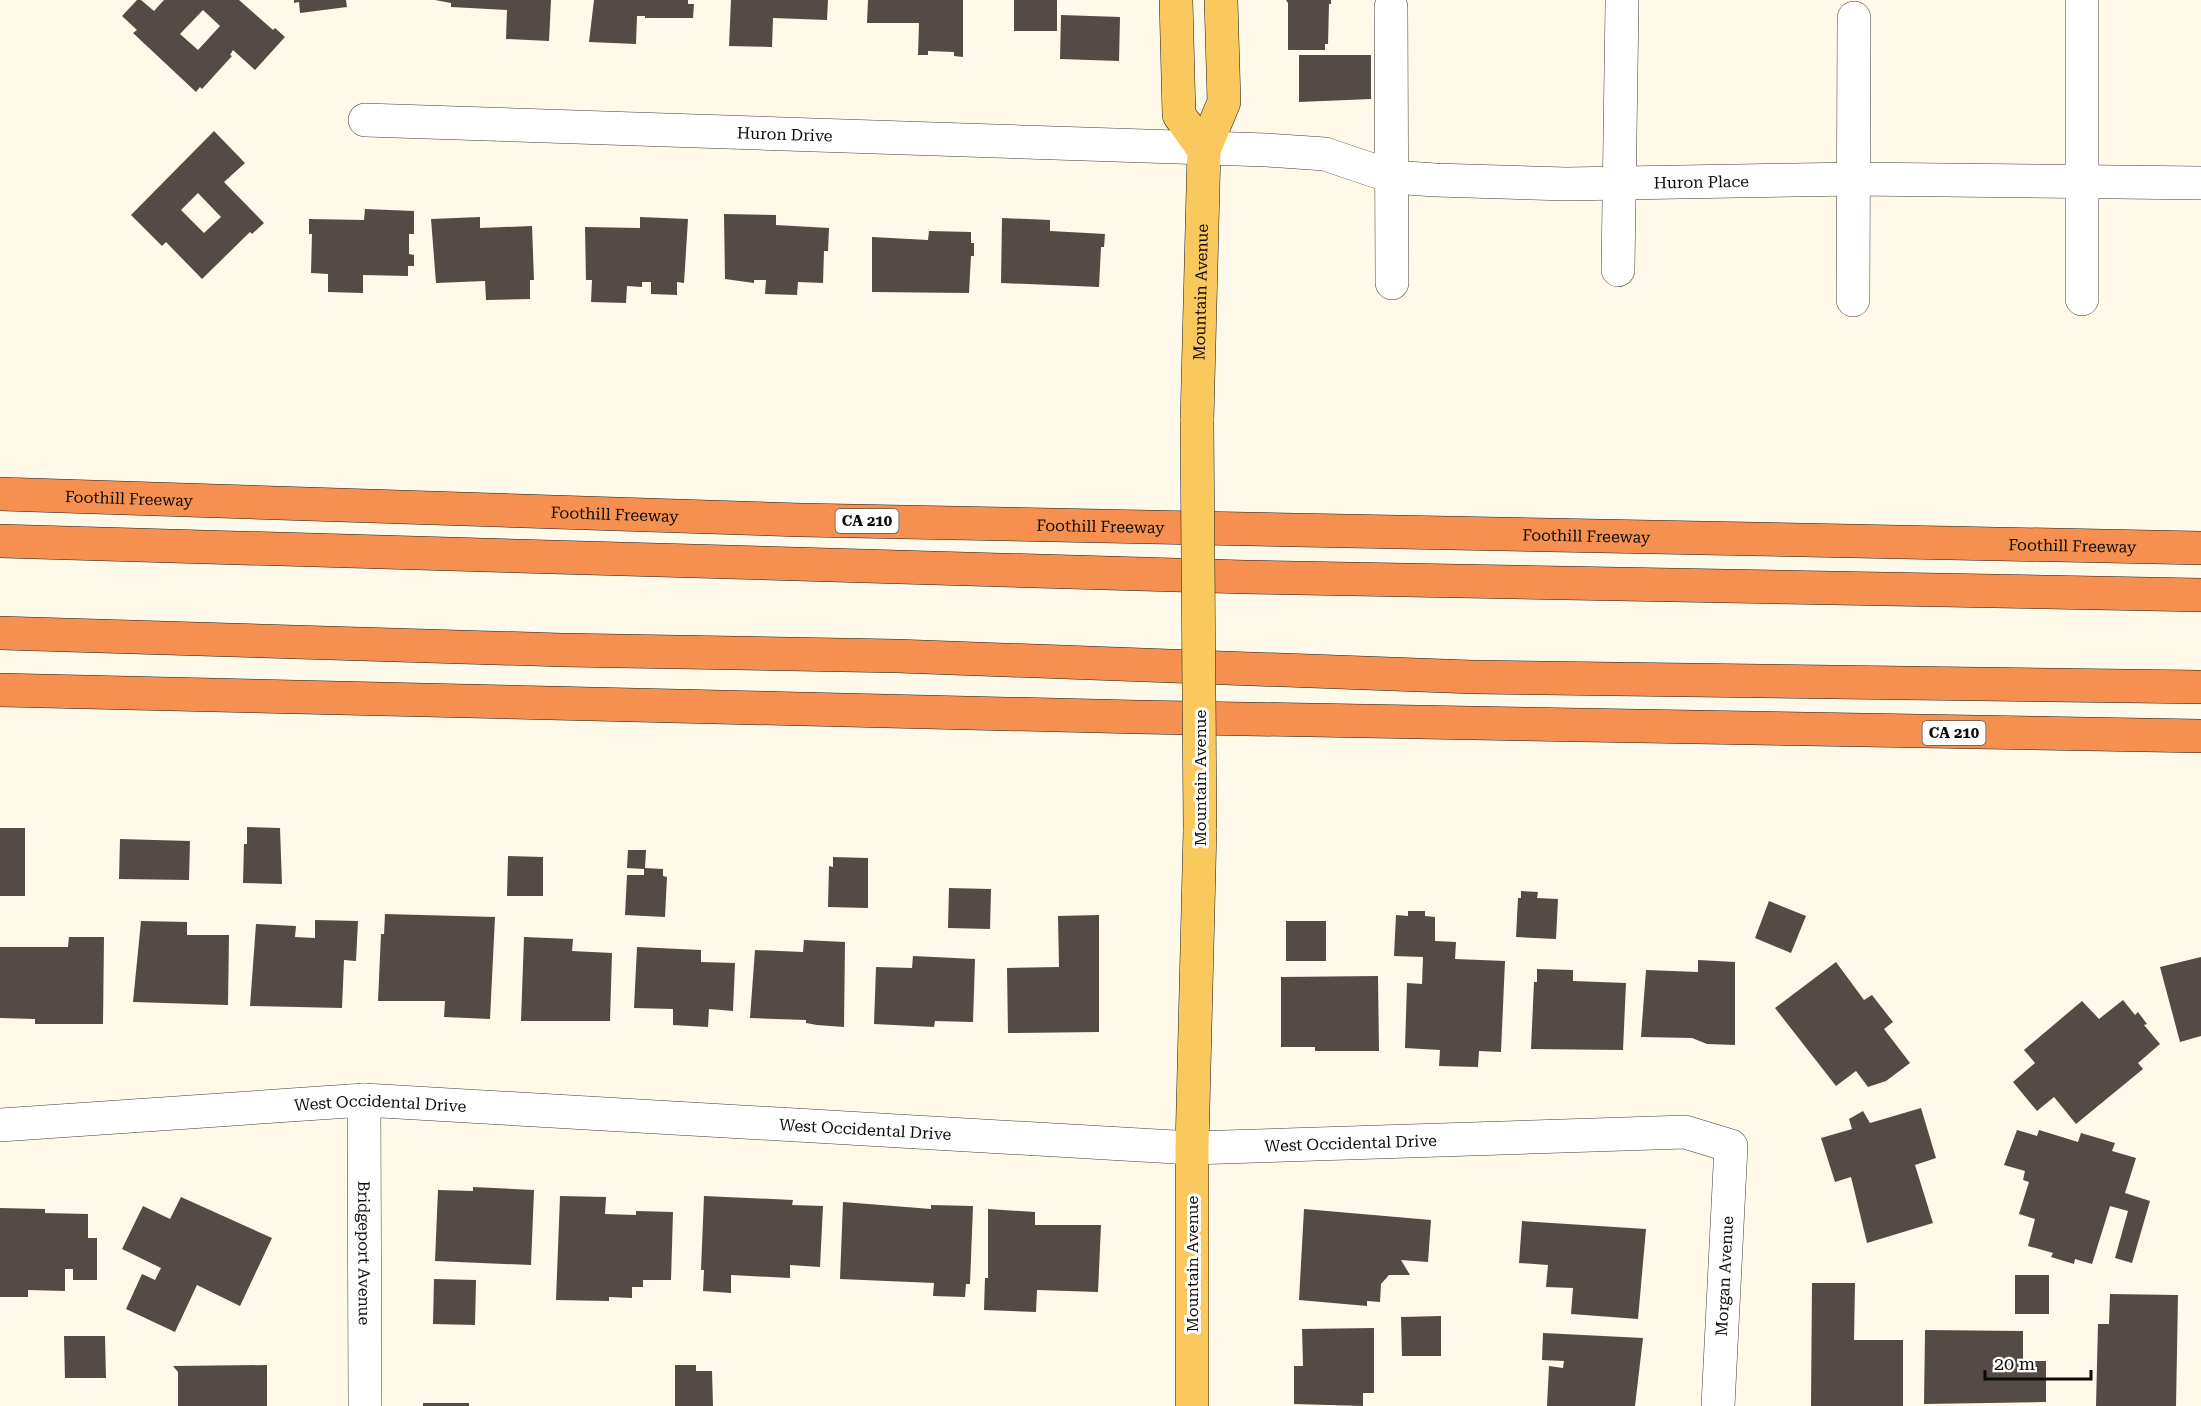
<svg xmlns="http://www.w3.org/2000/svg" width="2201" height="1406" font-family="'Roboto Serif',serif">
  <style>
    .building { fill: #544b47; fill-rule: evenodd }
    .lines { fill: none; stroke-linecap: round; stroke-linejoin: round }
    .minor-casing { stroke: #3e3e3e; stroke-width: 34 }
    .major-casing { stroke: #1c1c1c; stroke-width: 34 }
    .highway-casing { stroke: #1c1c1c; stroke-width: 34 }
    .minor { stroke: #fff; stroke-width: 33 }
    .major { stroke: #fac95e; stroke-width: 33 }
    .highway { stroke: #f69050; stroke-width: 33 }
    .major-bridge-casing { stroke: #1c1c1c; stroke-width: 34; stroke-linecap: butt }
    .major-bridge { stroke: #fac95e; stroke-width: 33 }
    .labels { text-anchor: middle; stroke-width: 6; stroke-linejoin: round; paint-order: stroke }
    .shield { fill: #fff; stroke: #545454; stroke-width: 1.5 }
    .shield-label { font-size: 15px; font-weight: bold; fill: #0b0b0b }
    .street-label { font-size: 16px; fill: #0b0b0b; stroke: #fff }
  </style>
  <rect width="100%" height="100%" fill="#fff9e9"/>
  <g class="building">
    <path d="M137 0H141L154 11 164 0H239L273 30 275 28 285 37 255 70 233 50 230 55 232 56 202 89 200 87 196 92 133 33 137 30 122 16ZM203 10 220 26 198 50 180 34Z"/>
    <polygon points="294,0 346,0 347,7 300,13 299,2 294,3"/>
    <polygon points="435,0 551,0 549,41 506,39 507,10 451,7 451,3"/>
    <polygon points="594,0 688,0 688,4 694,4 693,18 645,18 645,16 637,16 636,44 589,42"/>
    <polygon points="731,0 828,0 827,20 773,18 772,47 729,46"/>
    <polygon points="868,0 963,0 963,57 954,56 954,52 928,51 928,55 918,55 919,23 867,23"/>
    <rect x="1014" y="0" width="43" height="31"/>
    <polygon points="1286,0 1331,0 1331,4 1329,4 1328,44 1325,44 1325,50 1288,50 1288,3"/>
    <polygon points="1061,15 1120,17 1119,61 1060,59"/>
    <polygon points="1299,55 1371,55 1371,99 1299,102"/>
    <path d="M214 131 245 163 224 182 264 223 252 234 250 232 202 279 166 242 162 246 131 215ZM198 193 221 217 204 233 181 210Z"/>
    <polygon points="365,209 414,211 414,234 409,234 409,254 414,255 414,266 408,266 408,276 363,275 363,293 328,292 328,274 311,273 312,234 309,234 309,219 364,220"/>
    <polygon points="724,214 776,215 776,225 829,228 828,251 824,251 823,283 798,282 797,295 765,294 766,280 754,280 754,283 725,279"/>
    <polygon points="480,217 480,228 532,226 534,280 530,280 530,299 486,300 485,281 436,283 431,219"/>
    <polygon points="640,217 688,219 684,283 677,282 677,295 651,294 651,282 642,282 642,287 627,286 626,303 591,302 592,280 586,280 585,227 640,228"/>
    <polygon points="1002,218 1050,220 1050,231 1105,234 1104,247 1101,247 1099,287 1001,283"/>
    <polygon points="929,231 971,232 971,243 974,243 974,256 971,256 969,293 872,292 872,237 928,240"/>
    <polygon points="247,827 280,828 282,884 243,883 244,844 247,844"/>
    <rect x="0" y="828" width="25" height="68"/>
    <polygon points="120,839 190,841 189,880 119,879"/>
    <polygon points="628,850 646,850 645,868 663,869 663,876 667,877 665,917 625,915 627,875 644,875 644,869 627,868"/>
    <polygon points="508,856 543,857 543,896 507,896"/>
    <polygon points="833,857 868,858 868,908 828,907 829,866 833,867"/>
    <polygon points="949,888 991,889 990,929 948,928"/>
    <polygon points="1521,891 1538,892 1537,898 1558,899 1556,939 1516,937 1518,898 1521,898"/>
    <polygon points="1769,901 1806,916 1791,953 1755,938"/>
    <polygon points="1408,911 1425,911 1425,916 1435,917 1435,941 1456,942 1455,959 1505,961 1501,1052 1479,1051 1478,1067 1439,1066 1440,1050 1405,1048 1407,983 1422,984 1423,957 1394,956 1396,915 1408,916"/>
    <polygon points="385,914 495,917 490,1019 444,1017 445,1001 378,1001 381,934 384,934"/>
    <polygon points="1099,915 1099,1032 1008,1033 1007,968 1059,967 1058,916"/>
    <polygon points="315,920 358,921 356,961 344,960 342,1008 250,1006 256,924 296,926 295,937 315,938"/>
    <polygon points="141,921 187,922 187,935 229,935 228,1005 133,1002"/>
    <rect x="1286" y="921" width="40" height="40"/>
    <polygon points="69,937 104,937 103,1024 35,1024 35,1019 0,1018 0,947 68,947"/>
    <polygon points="524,937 573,939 572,951 612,953 610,1021 521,1021"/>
    <polygon points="804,940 845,942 844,1027 817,1025 806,1023 806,1020 750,1018 755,950 803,952"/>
    <polygon points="637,947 701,950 701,962 735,963 733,1011 709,1009 708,1027 673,1025 673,1009 634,1008"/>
    <polygon points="913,956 975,959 973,1022 935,1021 934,1027 874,1024 876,967 912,968"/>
    <polygon points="2201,957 2201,1036 2180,1042 2160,967"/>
    <polygon points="1698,960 1735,962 1735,1045 1707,1044 1692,1038 1641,1037 1646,970 1698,972"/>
    <polygon points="1836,962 1864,1000 1872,995 1893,1022 1884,1029 1910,1063 1886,1081 1868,1087 1856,1071 1836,1086 1775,1008"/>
    <polygon points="1537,969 1573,970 1573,981 1626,983 1623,1050 1531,1049 1534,982 1537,982"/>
    <polygon points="1378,976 1379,1051 1315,1051 1315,1047 1281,1047 1281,977"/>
    <polygon points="2123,1000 2135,1015 2138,1012 2147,1024 2144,1025 2160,1044 2138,1063 2143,1069 2076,1124 2054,1097 2037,1111 2013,1082 2035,1063 2024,1050 2082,1001 2099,1019"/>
    <polygon points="1921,1108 1936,1158 1915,1165 1933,1223 1867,1243 1851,1177 1835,1182 1821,1138 1852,1129 1849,1119 1863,1111 1870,1123"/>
    <polygon points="2017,1130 2037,1136 2039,1130 2078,1142 2081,1133 2115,1143 2112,1151 2136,1158 2125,1193 2150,1201 2132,1263 2115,1258 2128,1211 2110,1206 2092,1264 2075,1259 2074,1264 2051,1257 2053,1253 2028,1246 2035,1219 2019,1214 2029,1182 2023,1180 2025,1171 2004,1165"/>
    <polygon points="473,1187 534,1190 531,1265 435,1261 438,1190 473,1191"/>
    <polygon points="560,1196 606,1197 605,1214 636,1215 636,1211 673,1212 671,1280 643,1280 643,1287 632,1287 632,1298 609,1297 609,1301 556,1300"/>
    <polygon points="704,1196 793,1200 792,1205 823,1206 820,1267 790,1265 790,1278 731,1275 731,1293 703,1291 704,1270 701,1270"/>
    <polygon points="181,1197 272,1238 240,1306 197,1285 175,1332 126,1309 142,1274 155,1280 161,1268 122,1249 143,1206 170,1219"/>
    <polygon points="843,1202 931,1209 931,1205 973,1206 970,1284 966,1284 965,1297 933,1296 934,1283 840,1279"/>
    <polygon points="0,1208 45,1209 45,1213 88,1214 88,1238 97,1238 97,1280 73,1280 73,1269 65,1269 65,1291 28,1290 28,1297 0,1297"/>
    <polygon points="988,1209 1035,1212 1035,1225 1101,1225 1098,1292 1037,1290 1036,1312 984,1310 985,1278 988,1278"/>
    <polygon points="1304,1209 1431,1220 1428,1262 1401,1260 1410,1275 1389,1275 1381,1284 1380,1302 1367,1301 1367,1306 1299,1300"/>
    <polygon points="1522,1221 1646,1229 1638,1319 1571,1314 1573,1288 1546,1287 1548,1265 1519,1263"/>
    <rect x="2015" y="1275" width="34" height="39"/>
    <polygon points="434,1279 476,1280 475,1325 433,1324"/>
    <polygon points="1812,1283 1855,1283 1854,1340 1903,1340 1903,1406 1811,1406"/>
    <polygon points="2110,1294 2178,1295 2176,1406 2096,1406 2098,1324 2109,1324"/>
    <polygon points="1441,1316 1441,1356 1402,1356 1401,1317"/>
    <polygon points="1374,1328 1374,1393 1363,1393 1363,1406 1294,1404 1294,1366 1303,1366 1302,1329"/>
    <polygon points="1925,1330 2023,1331 2023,1361 2046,1361 2046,1402 1924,1404"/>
    <polygon points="1543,1333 1643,1338 1635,1406 1547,1406 1549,1366 1563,1368 1564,1361 1542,1360"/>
    <polygon points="64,1336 105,1336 106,1378 65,1378"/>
    <polygon points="267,1365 267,1406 178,1406 178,1372 173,1366"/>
    <polygon points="675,1365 696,1365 696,1371 712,1371 713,1406 675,1406"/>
    <rect x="423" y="1403" width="46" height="3"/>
  </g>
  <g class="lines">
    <defs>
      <g id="minor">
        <polyline points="2082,1 2082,299"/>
        <polyline points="1391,7 1392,283"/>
        <path id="s1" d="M365 120 1267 150 1325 154 1393 177 1435 180 1566 184 1855 179 2201 183"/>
        <polyline points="1618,270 1622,3"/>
        <polyline points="1853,300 1854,18"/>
        <path id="s2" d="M364 1100 365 1406"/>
        <path id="s3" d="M0 1125 364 1100 1192 1148 1685 1132 1731 1146 1718 1406"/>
      </g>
      <g id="major">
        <polyline points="1176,0 1179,115 1204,150"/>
        <path id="s4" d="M1197 421 1204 150 1224 102 1221 0"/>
        <polyline points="1192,1406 1192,1148 1200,829"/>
      </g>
      <g id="highway">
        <path id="s5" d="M0 494 801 520 2201 548"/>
        <polyline points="0,541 1245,577 2201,595"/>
        <polyline points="0,633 562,650 897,656 1473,677 2201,687"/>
        <polyline points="0,690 1138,717 2201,736"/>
      </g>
    </defs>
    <use href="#minor" class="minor-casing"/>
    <use href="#major" class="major-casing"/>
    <use href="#highway" class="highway-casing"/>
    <use href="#minor" class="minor"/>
    <use href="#major" class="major"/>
    <use href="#highway" class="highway"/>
    <defs>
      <polyline id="major-bridge" points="1197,421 1200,829"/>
    </defs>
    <use href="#major-bridge" class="major-bridge-casing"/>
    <use href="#major-bridge" class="major-bridge"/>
  </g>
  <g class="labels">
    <g class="shield">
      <rect x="835.5" y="509" width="63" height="24" rx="4.5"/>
      <rect x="1922.5" y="721" width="63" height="24" rx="4.5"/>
    </g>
    <g class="shield-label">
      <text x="867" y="526">CA 210</text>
      <text x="1954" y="738">CA 210</text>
    </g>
    <g class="street-label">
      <text dy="6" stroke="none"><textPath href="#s1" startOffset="420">Huron Drive</textPath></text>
      <text dy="6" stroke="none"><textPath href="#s1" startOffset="1341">Huron Place</textPath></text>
      <text dy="6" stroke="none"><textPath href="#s4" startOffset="129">Mountain Avenue</textPath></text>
      <text dy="6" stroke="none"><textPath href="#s5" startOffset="129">Foothill Freeway</textPath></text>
      <text dy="6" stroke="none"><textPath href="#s5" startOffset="615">Foothill Freeway</textPath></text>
      <text dy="6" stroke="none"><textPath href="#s5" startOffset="1101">Foothill Freeway</textPath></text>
      <text dy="6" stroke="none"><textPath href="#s5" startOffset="1587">Foothill Freeway</textPath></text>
      <text dy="6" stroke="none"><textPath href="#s5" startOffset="2073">Foothill Freeway</textPath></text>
      <text transform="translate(1200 778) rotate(-90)" y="6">Mountain Avenue</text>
      <text dy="6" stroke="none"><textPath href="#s3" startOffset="381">West Occidental Drive</textPath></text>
      <text dy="6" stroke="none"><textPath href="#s3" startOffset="867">West Occidental Drive</textPath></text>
      <text dy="6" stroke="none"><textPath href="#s3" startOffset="1353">West Occidental Drive</textPath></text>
      <text dy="6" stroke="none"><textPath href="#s2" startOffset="153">Bridgeport Avenue</textPath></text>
      <text transform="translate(1192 1264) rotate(-90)" y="6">Mountain Avenue</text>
      <text transform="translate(1724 1276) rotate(-87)" y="6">Morgan Avenue</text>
    </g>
  </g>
  <path d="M1985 1370v9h106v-9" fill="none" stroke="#0b0b0b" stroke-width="3"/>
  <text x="1994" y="1370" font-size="18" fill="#0b0b0b" stroke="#ffffff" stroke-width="4.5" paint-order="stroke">20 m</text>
</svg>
